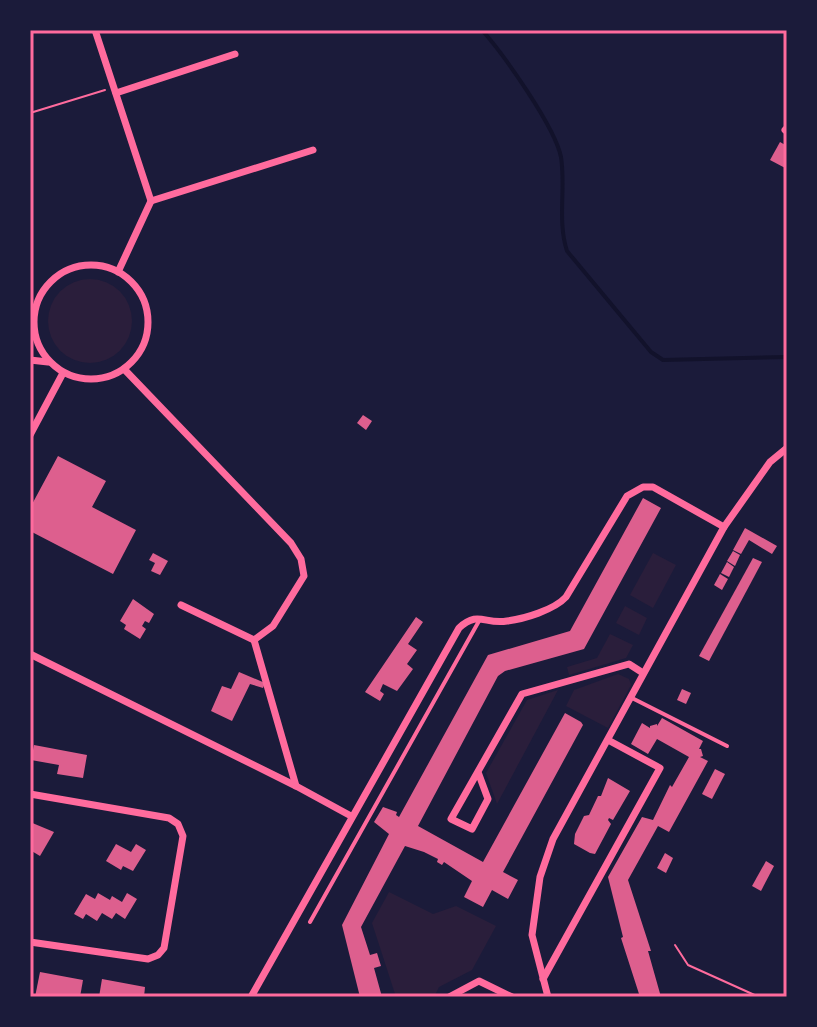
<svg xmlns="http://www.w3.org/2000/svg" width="817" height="1027" font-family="Inter,sans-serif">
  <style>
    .green { fill: #2a1e3b }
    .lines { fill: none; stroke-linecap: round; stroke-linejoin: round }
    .stream { stroke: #12122b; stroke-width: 4 }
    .building { fill: #dd5f8e }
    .path { stroke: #ff6b9d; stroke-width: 2 }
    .service { stroke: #ff6b9d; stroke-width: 4 }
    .minor { stroke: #ff6b9d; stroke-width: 7 }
    .neatline { fill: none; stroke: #ff6b9d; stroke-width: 3 }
  </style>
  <rect width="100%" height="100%" fill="#1b1b3a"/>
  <g class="green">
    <circle cx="90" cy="321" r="42"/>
    <polygon points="653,553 676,565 653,608 630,595"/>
    <polygon points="625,606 647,618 639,635 616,623"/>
    <polygon points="610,634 633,645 626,658 569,675 567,667 597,658"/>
    <polygon points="618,674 629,679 631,685 608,728 566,706 574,690"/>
    <polygon points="558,690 497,804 486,773 527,700"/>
    <polygon points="389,892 433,914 456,906 496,926 472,970 439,987 434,997 396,997 372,923"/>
  </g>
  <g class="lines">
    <path class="stream" d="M482 30C504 55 555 127 561 157 566 188 557 220 567 251L651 352 663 360 787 357"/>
  </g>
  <g class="building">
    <polygon points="780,142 787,146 787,169 770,160"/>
    <polygon points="363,415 372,421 366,430 357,423"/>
    <polygon points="58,456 106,481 92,507 136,530 113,574 30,531 30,508"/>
    <polygon points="643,498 661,508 584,649 505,671 498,676 418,826 483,862 565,713 581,722 583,725 503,872 518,880 508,899 492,890 483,907 464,897 472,881 444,862 442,865 437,862 438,859 424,852 405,846 361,927 370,955 377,953 381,966 374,968 382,997 360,997 342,925 389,834 374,822 383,807 397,812 396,815 399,817 488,655 570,631"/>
    <polygon points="745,528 777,546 772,554 749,540 741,554 733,550"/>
    <polygon points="733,551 740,555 735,566 727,561"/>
    <polygon points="153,553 168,561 160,575 151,571 155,563 149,560"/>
    <polygon points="753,558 762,562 709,661 699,656"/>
    <polygon points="727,562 734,567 729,577 721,573"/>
    <polygon points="720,574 728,579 722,590 714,585"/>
    <polygon points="133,599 154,614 149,623 145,621 142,626 146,629 140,639 124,629 126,625 120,621"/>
    <polygon points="416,617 423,622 408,644 417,650 407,664 413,669 397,691 383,684 380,691 384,694 380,701 365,692"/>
    <polygon points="239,672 265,683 263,688 250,684 232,721 211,711 222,686 231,689"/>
    <polygon points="682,689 691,693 686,704 677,700"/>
    <polygon points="662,718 703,741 699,749 701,749 703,756 700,757 708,761 669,832 658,826 628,880 651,951 648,951 661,997 640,997 621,938 623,937 608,877 642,817 653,820 670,785 672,787 689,757 657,739 648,754 631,744 642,723 650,728 650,726 657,724 657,726"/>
    <polygon points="34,745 87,755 83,778 57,774 59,765 31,760"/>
    <polygon points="715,769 725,774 712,799 702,794"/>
    <polygon points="608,778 630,791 613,820 609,818 608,820 611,824 595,854 590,853 574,844 575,834 584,816 589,815 598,796 601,796"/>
    <polygon points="30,822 54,832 40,856 30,850"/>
    <polygon points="116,844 131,852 136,844 146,850 133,871 123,866 121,870 106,861"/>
    <polygon points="665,853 673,858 666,873 657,868"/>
    <polygon points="766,861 774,866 761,891 752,886"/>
    <polygon points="98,893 110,900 112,896 122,902 127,893 137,899 125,919 116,913 112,919 102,913 97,921 86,914 83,919 74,914 86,894 95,899"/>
    <polygon points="40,972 83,980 80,997 35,997"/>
    <polygon points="102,979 145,987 144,997 99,997"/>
  </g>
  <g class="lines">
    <g class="path">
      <polyline points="30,113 105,90"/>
      <polyline points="675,945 688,965 759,997"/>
    </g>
    <g class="service">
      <polyline points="630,697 727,746"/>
      <polyline points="310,922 479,621"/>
    </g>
    <g class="minor">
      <polyline points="95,30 151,201 118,272"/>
      <polyline points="116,93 235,54"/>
      <polyline points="785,130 787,128"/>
      <polyline points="151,201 313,150"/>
      <circle cx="91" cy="322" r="57"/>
      <polyline points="30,360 48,362"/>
      <polyline points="124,369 291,543 301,559 304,576 273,626 254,640 296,786"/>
      <polyline points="30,435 63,373"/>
      <polyline points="181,605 254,640"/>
      <polyline points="30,654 296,786 351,816"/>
      <polyline points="478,772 488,799 472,829 451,819 522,694 629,664 643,673"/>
      <polyline points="30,794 169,818 178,824 183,836 164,948 158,955 148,959 30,942"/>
      <polyline points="543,979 660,768 608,740"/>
      <path d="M251 997 459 628C478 610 485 625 507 621 524 619 554 610 566 597L627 496 643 487H653L724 527"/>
      <polyline points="449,997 479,981 512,997"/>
      <polyline points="548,997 532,935 540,877 553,839 724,527 770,462 787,448"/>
    </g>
  </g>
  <rect width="817" height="1027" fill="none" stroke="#1b1b3a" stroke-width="64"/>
  <rect x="32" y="32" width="753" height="963" class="neatline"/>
</svg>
